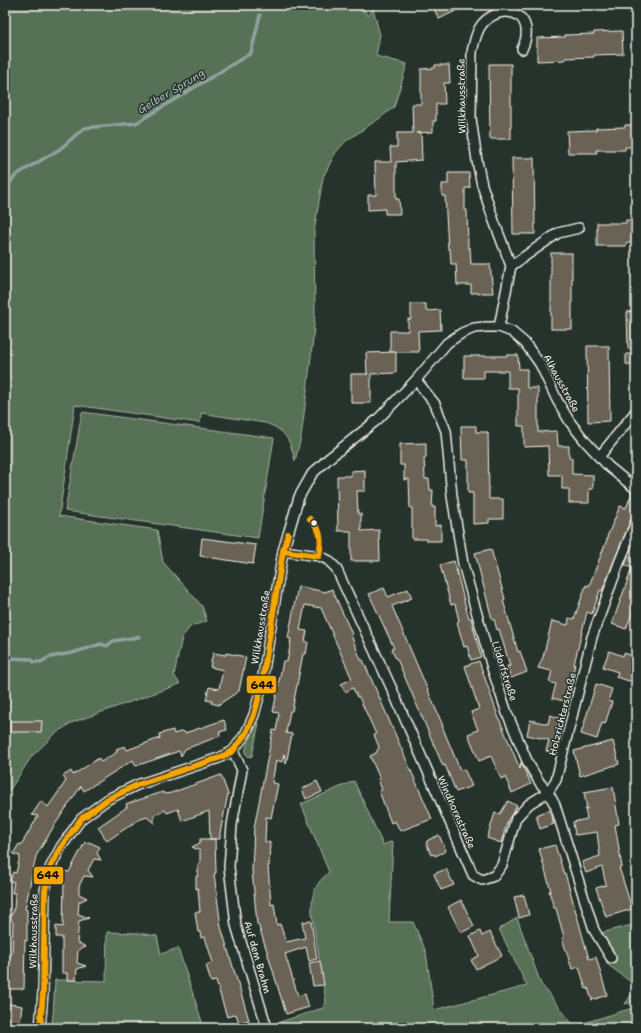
<svg xmlns="http://www.w3.org/2000/svg" width="641" height="1033" font-family="'Shantell Sans',sans-serif">
  <style>
    .green { fill: #577157; stroke: #a6b1a0 }
    .lines { fill: none; stroke-linecap: round; stroke-linejoin: round }
    .stream { stroke: #8fa1a1; stroke-width: 3.5 }
    .building { fill: #6b6454; stroke: #f4f1e8 }
    .street-casing { stroke: #f4f1e8; stroke-width: 12 }
    .street { stroke: #26332d; stroke-width: 9 }
    .bus-1-casing { stroke: #26332d; stroke-width: 9 }
    .bus-1 { stroke: #f7a600; stroke-width: 6 }
    .bus-dot { fill: #f4f1e8; stroke: #26332d; stroke-width: 1.5 }
    .labels { text-anchor: middle; stroke-width: 3; stroke-linejoin: round; paint-order: stroke }
    .street-label { font-size: 10px; fill: #f4f1e8; stroke: #26332d }
    .water-label { font-size: 11px; font-style: italic; fill: #b0bbb9; stroke: #26332d }
    .line-badge { stroke: #26332d; stroke-width: 1.5 }
    .pale-badge-label { font-size: 11px; text-anchor: middle; font-weight: bold; fill: #111 }
  </style>
  <rect width="100%" height="100%" fill="#26332d"/>
  <filter id="ink" filterUnits="userSpaceOnUse"><feTurbulence type="fractalNoise" baseFrequency=".025" numOctaves="2"/><feDisplacementMap in="SourceGraphic" scale="8" xChannelSelector="R" yChannelSelector="G"/><feConvolveMatrix kernelMatrix="1 2 1 2 8 2 1 2 1" color-interpolation-filters="sRGB"/></filter>
  <g filter="url(#ink)">
    <g class="green">
      <path d="M5 5H361L368 16 373 9 380 35 376 56 407 64 394 107 380 118 346 141 336 152 323 177 314 232 315 312 313 339 307 391 301 437 295 461C290 440 286 430 265 423L201 413 200 423 75 405 59 516 157 530 163 562 202 606 207 621 191 626 182 637 174 675 180 684 71 723 55 734 32 756 5 797Z"/>
      <polygon points="82,412 274,438 258,538 65,511"/>
      <polygon points="258,723 259,723 252,756 249,757 245,753 247,744"/>
      <path d="M354 781 383 845 393 841 389 922H413L426 952 434 1010 527 986 499 929 517 918 541 984 574 1026 636 1007V1028H282L280 1022 323 1008 326 1002 312 913C311 894 315 884 329 872L301 804Z"/>
      <polygon points="636,924 636,986 607,964 601,933"/>
      <polygon points="107,932 138,933 157,936 161,954 178,948 204,1028 51,1028 53,1016 55,980 106,981"/>
      <polygon points="636,988 636,1001 625,1004"/>
    </g>
    <g class="lines">
      <g class="stream">
        <polyline points="5,189 16,175 60,149 84,128 136,123 251,53 260,15"/>
        <polyline points="5,658 31,659 34,662 41,662 50,657 72,653 101,644 107,646 113,641 139,637"/>
      </g>
    </g>
    <g class="building">
      <polygon points="432,5 468,5 439,19"/>
      <polygon points="622,31 623,54 594,55 594,57 565,58 565,60 537,61 537,38 565,37 565,35 594,34 594,32"/>
      <polygon points="489,64 511,64 511,139 490,139"/>
      <polygon points="435,65 449,65 450,83 444,83 445,104 436,104 436,121 433,121 433,132 416,133 421,133 422,160 396,162 396,199 399,199 400,214 385,214 385,209 368,210 368,195 376,195 375,162 391,162 390,147 397,147 397,133 413,133 412,104 421,104 421,69 435,68"/>
      <polygon points="625,125 636,125 636,147 625,147 625,150 596,150 597,153 568,153 567,131 596,130 596,128 625,127"/>
      <polygon points="512,158 534,158 535,234 513,234"/>
      <polygon points="448,173 469,173 470,188 465,188 465,210 467,210 468,248 470,248 471,264 490,264 493,293 471,293 471,285 457,285 456,264 451,264 450,249 448,249 445,196 442,196 442,184 448,184"/>
      <polygon points="626,220 636,220 636,243 626,243 626,246 597,246 597,223 626,223"/>
      <rect x="551" y="253" width="21" height="76"/>
      <polygon points="411,304 426,304 426,311 440,310 441,330 418,331 419,352 390,352 390,331 408,331 408,319 411,319"/>
      <polygon points="636,311 636,349 628,349 627,312"/>
      <polygon points="587,346 609,346 610,421 588,422"/>
      <polygon points="396,352 396,373 371,374 371,403 351,403 351,374 368,374 367,374 366,353"/>
      <polygon points="626,354 636,354 636,365 626,364"/>
      <polygon points="507,355 518,355 519,369 527,369 527,388 538,388 538,432 557,431 558,446 569,446 569,458 572,458 572,474 593,475 593,489 589,489 589,503 569,503 569,489 562,489 562,475 549,475 548,446 524,447 524,426 518,426 518,388 508,388 508,371 484,371 484,378 464,378 464,356 507,356"/>
      <polygon points="461,426 476,426 476,432 488,432 489,499 503,499 503,519 489,519 489,523 473,524 473,493 468,493 468,460 462,460"/>
      <polygon points="426,443 426,457 424,458 425,479 429,479 430,490 433,490 432,507 435,507 435,526 441,525 441,541 426,541 426,539 412,539 412,508 410,508 409,479 404,480 404,465 400,465 400,444"/>
      <polygon points="365,470 365,491 357,491 358,514 361,514 361,531 379,530 380,561 351,561 351,531 338,531 337,476 351,476 351,471"/>
      <polygon points="632,493 636,495 636,507 602,591 600,590 592,614 587,612 574,664 575,664 570,687 572,688 568,702 552,698 556,684 549,682 552,671 538,668 543,657 552,621 568,625 569,618 574,619 586,585 589,586 608,537 607,537 620,506 626,508"/>
      <polygon points="202,538 256,545 253,564 200,556"/>
      <polygon points="491,549 505,599 503,600 518,652 520,651 527,672 511,678 507,666 510,666 499,629 497,630 494,619 492,619 475,553"/>
      <polygon points="628,556 636,559 636,603 626,629 612,624 632,568 625,565"/>
      <polygon points="454,561 467,612 469,618 471,618 481,657 471,660 467,646 464,647 457,622 459,621 455,604 451,605 440,565"/>
      <polygon points="298,586 325,592 332,589 352,634 351,635 361,660 363,660 432,819 400,831 395,821 391,823 379,791 382,790 378,779 380,779 370,756 376,753 379,747 374,735 376,734 359,697 357,697 353,688 345,692 341,684 352,679 321,608 305,605 300,630 307,631 305,641 308,642 306,654 303,654 292,711 290,711 286,733 292,734 286,764 284,754 282,762 276,760 272,783 278,784 271,818 266,817 265,842 270,842 269,866 268,866 271,905 274,904 277,925 280,924 286,942 305,938 302,922 311,921 317,959 309,961 306,947 285,954 298,996 305,994 309,1007 286,1014 266,948 258,924 257,924 252,870 254,828 273,730 276,731 279,713 273,712 283,661 287,662 291,642 290,642 291,639 288,638"/>
      <polygon points="384,588 388,597 408,589 412,598 392,606 443,726 442,726 460,770 464,769 472,786 456,792 445,765 443,766 397,659 396,659 391,649 394,648 369,594"/>
      <polygon points="609,651 623,656 624,653 636,657 636,683 616,677 618,672 603,667"/>
      <polygon points="213,653 226,655 226,653 246,657 239,691 218,705 211,703 212,701 206,700 209,687 219,689 223,670 210,667"/>
      <polygon points="479,661 498,716 520,769 521,762 531,784 512,793 505,777 501,779 491,756 479,761 468,734 478,730 471,712 479,709 465,666"/>
      <polygon points="596,684 612,689 608,701 612,702 605,724 602,723 597,739 581,734"/>
      <polygon points="550,715 560,718 556,736 561,737 557,753 546,751 549,740 527,735 530,720 548,724"/>
      <polygon points="224,720 227,730 219,732 220,736 185,749 181,756 179,751 136,766 133,760 84,791 81,786 54,826 36,856 25,909 27,910 27,941 25,940 24,989 5,989 5,954 12,954 13,922 11,920 11,914 13,913 13,909 14,909 15,893 12,893 14,882 10,881 13,872 16,873 20,856 13,854 19,844 21,845 38,816 32,815 41,801 48,807 66,781 63,776 71,771 73,775 99,758 101,762 117,752 116,749 125,746 127,750 160,738 159,734 173,730 174,734 183,731 185,733"/>
      <polygon points="10,721 42,721 41,732 10,732"/>
      <polygon points="613,741 619,764 580,776 574,751"/>
      <polygon points="221,775 228,794 220,833 220,839 215,839 216,873 214,874 221,927 249,1020 239,1023 236,1014 227,1017 216,981 211,982 206,965 213,963 205,937 201,938 200,932 198,932 195,912 200,912 198,888 196,889 196,876 198,876 198,864 200,863 200,851 192,847 200,843 200,839 215,839 210,839 209,811 182,821 178,809 167,813 165,810 154,815 154,824 147,817 138,820 107,841 98,827 127,807 126,804 163,792 164,794 171,793"/>
      <polygon points="317,781 322,792 306,799 302,789"/>
      <polygon points="613,787 619,824 615,825 622,867 619,867 632,909 606,917 596,888 606,885 602,867 586,873 582,862 600,856 597,832 575,835 573,822 587,819 585,809 587,809 584,792"/>
      <polygon points="508,801 517,806 508,820 501,843 487,838 495,813 500,814"/>
      <polygon points="549,810 554,824 540,829 536,815"/>
      <polygon points="439,835 446,851 435,856 434,854 431,855 426,842 428,841 428,840"/>
      <polygon points="85,842 87,843 89,842 100,847 97,853 101,860 94,859 88,870 93,877 84,876 79,886 79,894 87,898 79,902 78,914 89,918 79,921 77,942 86,947 78,950 77,963 86,966 77,969 76,980 67,980 67,973 62,973 62,937 56,937 56,926 63,927 64,881 62,881 64,871 69,872"/>
      <polygon points="555,845 564,874 565,873 589,959 596,957 607,995 592,1000 588,988 586,989 579,967 572,969 562,938 564,937 556,908 554,908 549,891 551,891 539,849"/>
      <polygon points="446,869 454,885 441,890 434,874"/>
      <polygon points="524,895 529,915 519,918 514,897"/>
      <polygon points="461,900 474,926 461,933 448,907"/>
      <polygon points="480,931 482,936 490,932 502,956 476,969 471,960 479,956 470,936"/>
      <polygon points="320,961 324,985 313,986 309,963"/>
      <polygon points="5,1003 22,1006 19,1028 5,1028"/>
    </g>
    <g class="lines">
      <defs>
        <g id="street">
          <polyline points="511,266 558,233 579,228"/>
          <path d="M499 327 511 266 494 221 482 185 477 161 471 118 472 52C474 43 476 31 483 23 505 0 538 15 522 49"/>
          <polyline points="416,380 435,404 446,431 452,496 463,564 492,668 507,713 528,763 540,783 548,792 555,805 594,930 611,958"/>
          <polyline points="599,457 636,411"/>
          <polyline points="283,551 319,556 328,560 336,568 391,687 473,875 482,880 494,876 502,865 516,818 529,804 548,792 556,780 592,637 619,563 636,522"/>
          <polyline points="233,751 242,770 232,825 229,867 236,925 267,1028"/>
          <polyline points="40,1028 43,993 45,891 50,868 61,847 81,819 108,799 137,785 219,758 233,751 246,733 254,715 261,689 283,551 299,497 312,474 328,459 377,420 416,380 447,343 462,333 474,328 486,327 499,327 512,332 525,343 540,364 557,400 570,422 585,441 609,467 636,489"/>
        </g>
      </defs>
      <use href="#street" class="street-casing"/>
      <use href="#street" class="street"/>
      <defs>
        <g id="bus-1">
          <path d="M283 551 319 556C322 540 322 530 310 519"/>
          <polyline points="40,1028 43,993 45,891 50,868 61,847 81,819 108,799 137,785 219,758 233,751 246,733 254,715 261,689 283,551 288,534"/>
        </g>
      </defs>
      <use href="#bus-1" class="bus-1-casing"/>
      <use href="#bus-1" class="bus-1"/>
    </g>
  </g>
  <circle class="bus-dot" cx="314" cy="523" r="3.5"/>
  <g class="labels">
    <g class="street-label">
      <text transform="translate(461 96) rotate(-91)" y="4">Wilkhausstraße</text>
      <text transform="translate(562 383) rotate(61)" y="4">Alhausstraße</text>
      <text transform="translate(260 627) rotate(-81)" y="4">Wilkhausstraße</text>
      <text transform="translate(505 671) rotate(72)" y="4">Lüdorfstraße</text>
      <text transform="translate(562 714) rotate(-76)" y="4">Holzrichterstraße</text>
      <text transform="translate(457 812) rotate(66)" y="4">Windhornstraße</text>
      <text transform="translate(33 931) rotate(-89)" y="4">Wilkhausstraße</text>
      <text transform="translate(258 957) rotate(74)" y="4">Auf dem Brahm</text>
    </g>
    <g class="water-label">
      <text transform="translate(171 91) rotate(-31)" y="4">Gelber Sprung</text>
    </g>
  </g>
  <g class="line-badge">
    <rect x="246" y="675" width="31" height="19" rx="4" fill="#f7a600"/>
    <rect x="33" y="866" width="31" height="19" rx="4" fill="#f7a600"/>
  </g>
  <g class="pale-badge-label">
    <text x="262" y="689">644</text>
    <text x="48" y="879">644</text>
  </g>
  <rect width="641" height="1033" fill="none" stroke="#26332d" stroke-width="20"/>
  <rect x="10" y="10" width="621" height="1013" fill="none" stroke="#f4f1e8" stroke-width="1.5" filter="url(#ink)"/>
</svg>
